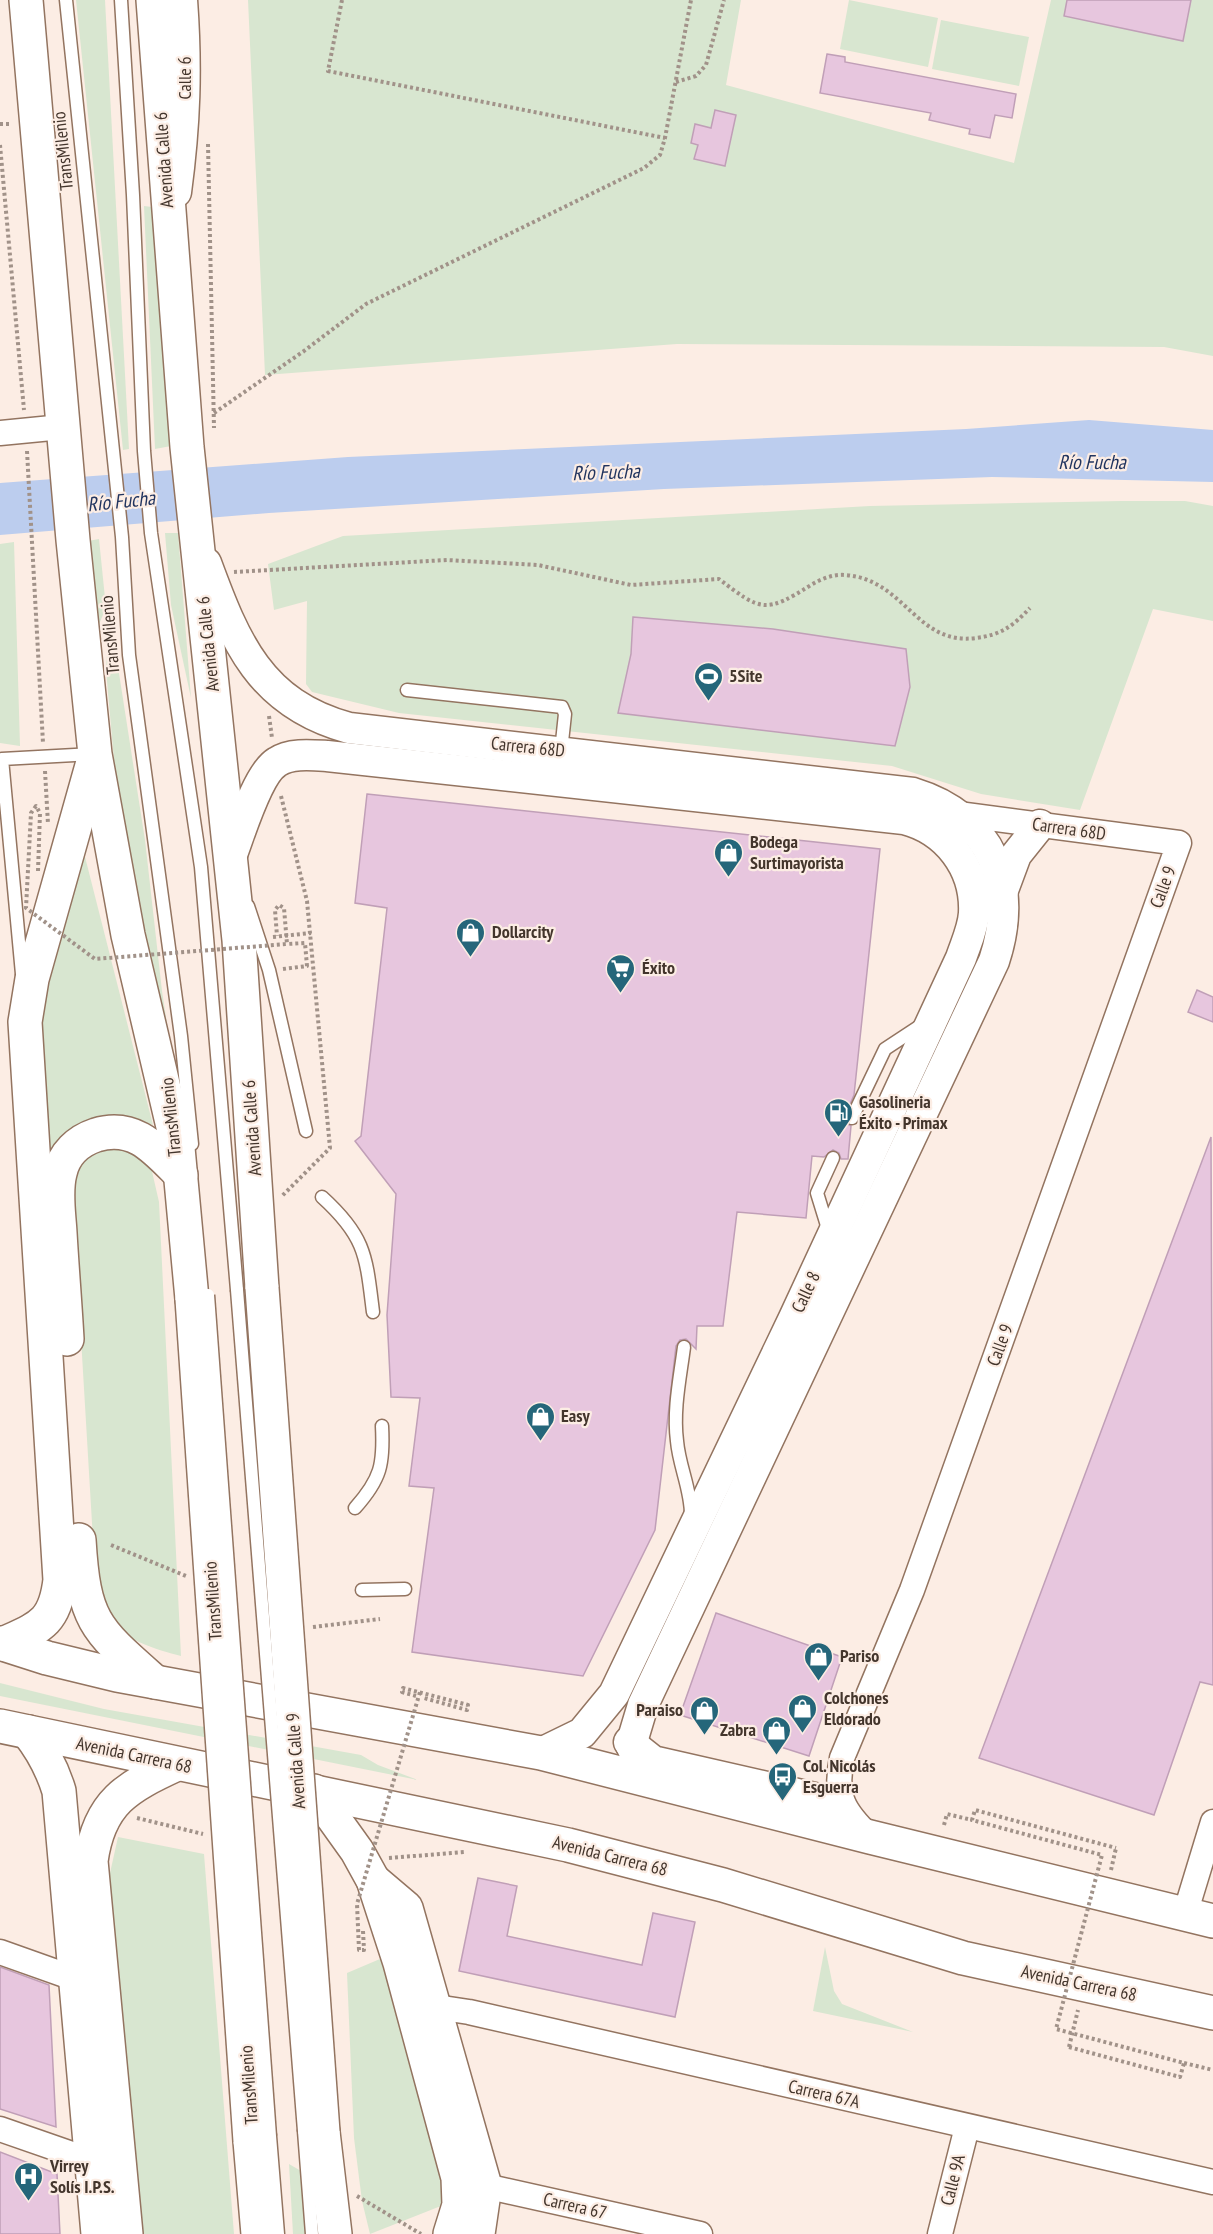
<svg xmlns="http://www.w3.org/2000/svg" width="1213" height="2234" font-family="'PT Sans Narrow',sans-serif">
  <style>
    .green { fill: #d8e6d0 }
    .water { fill: #bccdee }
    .building { fill: #e7c6de; stroke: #c09fb7; stroke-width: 1.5 }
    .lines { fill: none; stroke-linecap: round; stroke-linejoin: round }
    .service-casing { stroke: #937460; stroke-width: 15 }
    .minor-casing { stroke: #937460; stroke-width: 27 }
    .tertiary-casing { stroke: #937460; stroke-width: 33 }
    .primary-casing { stroke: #937460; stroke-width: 36 }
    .trunk-casing { stroke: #937460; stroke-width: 36 }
    .path { stroke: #a19289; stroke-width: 4; stroke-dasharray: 3 3; stroke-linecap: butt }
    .service { stroke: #fff; stroke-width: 12 }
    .minor { stroke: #fff; stroke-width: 24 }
    .tertiary { stroke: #fff; stroke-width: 30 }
    .primary { stroke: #fff; stroke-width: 33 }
    .trunk { stroke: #fff; stroke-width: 33 }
    .service-bridge-casing { stroke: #937460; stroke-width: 15; stroke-linecap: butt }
    .trunk-bridge-casing { stroke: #937460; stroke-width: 36; stroke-linecap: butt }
    .path-bridge { stroke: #a19289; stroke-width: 4; stroke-dasharray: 3 3; stroke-linecap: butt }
    .service-bridge { stroke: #fff; stroke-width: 12 }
    .trunk-bridge { stroke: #fff; stroke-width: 33 }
    .labels { text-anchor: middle; stroke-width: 4.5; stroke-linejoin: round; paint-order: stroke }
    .street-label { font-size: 18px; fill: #43352c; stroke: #fcede4 }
    .poi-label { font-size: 18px; font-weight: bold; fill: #43352c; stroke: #fcede4; text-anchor: start }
    .water-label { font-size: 20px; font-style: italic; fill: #21345f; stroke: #fcede4 }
  </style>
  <rect width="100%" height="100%" fill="#fcede4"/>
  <g class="green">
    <polygon points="76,0 105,0 129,449 123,450"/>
    <polygon points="248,0 741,0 726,85 1014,163 1051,0 1213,0 1213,356 1164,347 677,344 265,375"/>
    <polygon points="849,0 938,18 928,67 840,49"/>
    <polygon points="941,20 1029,37 1019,86 932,69"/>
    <polygon points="144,206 152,207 171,446 155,449"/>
    <polygon points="1121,501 1185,501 1213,506 1213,621 1153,609 1080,810 981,794 892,766 399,713 312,692 306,684 307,601 274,610 268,564 343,536 870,506"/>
    <polygon points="165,533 178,533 191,698 171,605"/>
    <polygon points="99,539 106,608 96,631 88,541"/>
    <polygon points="14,542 20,746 0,743 0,544"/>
    <polygon points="113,651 116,654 145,840 162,991 180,1109 122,850 106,670 107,655"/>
    <polygon points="82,845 153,1125 124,1116 102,1118 45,1169 39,1015 50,969 66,922"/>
    <path d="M125 1144 151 1167 159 1202 181 1656C157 1650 121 1639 106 1617 101 1609 99 1598 96 1590L72 1187C80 1150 92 1152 125 1144Z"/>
    <polygon points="0,1683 104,1709 361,1755 378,1765 418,1780 0,1696"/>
    <polygon points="118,1837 204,1854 234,2234 138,2234 112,1940 110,1873"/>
    <polygon points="825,1947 834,1991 842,2004 913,2032 813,2011"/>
    <polygon points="387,1956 451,2202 370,2234 362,2201 354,2138 347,1973"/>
    <polygon points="289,2164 301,2171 306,2234 293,2234"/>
  </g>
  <polygon class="water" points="1089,420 1213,430 1213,482 992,477 664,489 269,513 0,535 0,483 348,457 966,429"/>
  <g class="building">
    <polygon points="1067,0 1191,0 1183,41 1064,16"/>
    <polygon points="827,54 845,57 845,62 1016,94 1012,118 995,115 990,138 969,134 970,129 929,120 931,113 820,93"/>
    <polygon points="715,110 736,115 725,166 694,159 698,145 691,143 695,124 711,128"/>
    <polygon points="633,617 773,629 906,649 910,687 895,746 618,713 631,654"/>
    <polygon points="367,794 880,849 854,1095 844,1118 846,1123 851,1126 848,1159 841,1159 839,1153 833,1150 824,1157 812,1156 806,1218 737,1212 723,1326 697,1326 696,1349 686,1339 680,1340 676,1346 655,1530 583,1676 412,1652 434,1488 409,1486 420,1398 391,1397 387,1315 396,1194 355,1141 361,1136 387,908 355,903"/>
    <polygon points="1197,990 1213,997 1213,1022 1188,1012"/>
    <polygon points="1211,1137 1213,1685 1200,1682 1154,1815 979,1758"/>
    <polygon points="716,1613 842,1657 809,1756 680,1715"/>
    <polygon points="478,1878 517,1886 507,1936 642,1965 653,1913 695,1922 675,2017 459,1971"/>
    <polygon points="0,1967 49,1985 56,2127 0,2109"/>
    <polygon points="0,2152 57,2174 60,2234 0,2234"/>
  </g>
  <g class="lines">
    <defs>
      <g id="service">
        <polyline points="66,0 122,537 129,655 181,1036 192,1144"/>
        <polyline points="121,0 133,195 144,451 151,533 201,867 237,1290"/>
        <polyline points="407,690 562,707 565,714 561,751"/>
        <polyline points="248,906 269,970 306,1131"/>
        <polyline points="22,974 2,759 93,754"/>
        <polyline points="852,1118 885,1049 923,1024"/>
        <path d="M322 1197C366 1237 366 1256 373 1312"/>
        <polyline points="829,1232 817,1193 833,1158"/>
        <path d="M684 1347C680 1378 673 1410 677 1441 679 1466 691 1489 691 1515"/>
        <path d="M355 1508C381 1479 384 1464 382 1426"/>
        <polyline points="362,1590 405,1589"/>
        <polyline points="304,2131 312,2234"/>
        <polyline points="270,2136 278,2234"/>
      </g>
      <g id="minor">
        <polyline points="0,433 62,427"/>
        <path d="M870 1837C843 1811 834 1796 842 1758L912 1590 1179 843 958 814 951 816"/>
        <polyline points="1185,1914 1213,1822"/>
        <polyline points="0,1952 76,1979"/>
        <polyline points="436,2007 469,2012 1213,2182"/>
        <polyline points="0,2129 92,2161"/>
        <polyline points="485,2186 700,2234"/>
        <polyline points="940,2234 967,2127"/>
      </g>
      <g id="tertiary">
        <path d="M176 192C185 125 187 68 182 0"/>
        <path d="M206 563C235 642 260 704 349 728L913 793C992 817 1019 885 994 961L643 1705 631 1745 647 1779"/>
        <path d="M231 857C240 834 257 774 277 762 290 753 311 755 327 756L904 819C947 830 976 868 974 913 973 929 966 943 961 958L794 1318 614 1694 582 1733 541 1753"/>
        <polyline points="1003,890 1016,855 1040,825"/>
        <polyline points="629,1742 653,1761 815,1798 825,1805 825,1813 821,1818 810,1821"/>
      </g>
      <g id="primary">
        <polyline points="0,1643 47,1658 117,1675 541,1753 870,1837 1213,1921"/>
        <polyline points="0,1726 568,1845 723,1885 963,1958 1213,2013"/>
      </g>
      <g id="trunk">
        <polyline points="26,0 73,540 95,754 128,935 178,1148 192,1299"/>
        <polyline points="153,0 187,447 239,940 262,1288"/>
        <path d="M67 1339C65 1303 62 1268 60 1233 59 1214 55 1192 60 1173 64 1154 78 1141 96 1135 135 1123 156 1150 181 1175"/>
        <path d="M79 1540C84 1622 95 1629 155 1682"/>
        <path d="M3 1644C40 1627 55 1623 60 1580L25 1022 32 979 93 762"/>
        <path d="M28 1732C43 1751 52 1768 59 1791L98 2234"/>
        <polyline points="314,1791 357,1851 373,1880 400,1963 458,2178 459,2205 450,2234"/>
        <polyline points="373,1880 406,1908 485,2186 478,2234"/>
        <polyline points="323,2132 335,2234"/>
        <polyline points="250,2141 258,2234"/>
        <path d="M126 2234 91 1861C99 1802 127 1787 177 1764"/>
      </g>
    </defs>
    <use href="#service" class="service-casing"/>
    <use href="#minor" class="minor-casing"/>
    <use href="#tertiary" class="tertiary-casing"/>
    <use href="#primary" class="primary-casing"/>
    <use href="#trunk" class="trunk-casing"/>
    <g class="path">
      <polyline points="342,0 328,71 665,138"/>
      <polyline points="676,82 696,76 706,65 724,0"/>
      <polyline points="0,124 11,124"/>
      <polyline points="208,144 214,428"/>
      <polyline points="0,145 24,410"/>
      <polyline points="214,413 304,351 366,304 644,168 660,155 665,138 691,0"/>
      <polyline points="27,451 43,743"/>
      <path d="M234 572 447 560 538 565 631 585 719 579C761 611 765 614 811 585 821 579 833 574 845 575 905 579 916 646 976 638 1001 635 1013 626 1030 608"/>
      <polyline points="269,716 272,738"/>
      <polyline points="45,771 48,824"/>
      <polyline points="281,796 307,901 330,1148 282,1196"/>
      <polyline points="273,937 311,933"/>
      <polyline points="283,969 307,966 305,943 287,944"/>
      <polyline points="111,1545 186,1576"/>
      <polyline points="313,1627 380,1619"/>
      <polyline points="416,1696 402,1692 403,1688 468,1705 467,1710 424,1698"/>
      <polyline points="137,1818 203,1834"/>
      <polyline points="944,1825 947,1814 972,1820"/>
      <polyline points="389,1858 465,1852"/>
      <polyline points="1111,1870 1116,1848"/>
      <polyline points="1069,2047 1078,2010"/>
      <polyline points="1184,2063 1213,2070"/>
      <polyline points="357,2196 421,2234"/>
    </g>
    <use href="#service" class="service"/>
    <use href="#minor" class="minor"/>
    <use href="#tertiary" class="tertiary"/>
    <use href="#primary" class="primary"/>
    <use href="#trunk" class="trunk"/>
    <defs>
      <g id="service-bridge">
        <polyline points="237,1290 304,2131"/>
        <polyline points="208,1295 270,2136"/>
      </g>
      <g id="trunk-bridge">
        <polyline points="262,1288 323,2132"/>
        <polyline points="192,1299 250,2141"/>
      </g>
    </defs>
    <use href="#service-bridge" class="service-bridge-casing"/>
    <use href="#trunk-bridge" class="trunk-bridge-casing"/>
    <g class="path-bridge">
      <polyline points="38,871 40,813 36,806 31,813 26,908 95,959 287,944 284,908 279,905 275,910 277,936"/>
      <polyline points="363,1931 364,1950 359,1950 357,1904 420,1692"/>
      <polyline points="1069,2047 1180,2077 1184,2063 1056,2029 1102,1855 972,1820 975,1810 1116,1848"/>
    </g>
    <use href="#service-bridge" class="service-bridge"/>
    <use href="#trunk-bridge" class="trunk-bridge"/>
  </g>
  <defs>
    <symbol id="stadium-pin" viewBox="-11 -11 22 30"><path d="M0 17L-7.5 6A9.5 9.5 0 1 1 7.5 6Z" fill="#25667a" stroke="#fcede4"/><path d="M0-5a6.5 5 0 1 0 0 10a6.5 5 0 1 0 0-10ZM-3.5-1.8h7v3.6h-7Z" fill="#fff"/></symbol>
    <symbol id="shop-pin" viewBox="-11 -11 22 30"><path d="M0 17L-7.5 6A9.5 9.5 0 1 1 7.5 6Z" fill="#25667a" stroke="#fcede4"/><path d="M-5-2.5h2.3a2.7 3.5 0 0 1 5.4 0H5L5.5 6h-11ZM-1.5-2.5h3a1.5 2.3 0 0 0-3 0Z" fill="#fff"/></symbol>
    <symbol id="supermarket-pin" viewBox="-11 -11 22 30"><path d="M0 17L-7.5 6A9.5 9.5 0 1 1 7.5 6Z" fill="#25667a" stroke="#fcede4"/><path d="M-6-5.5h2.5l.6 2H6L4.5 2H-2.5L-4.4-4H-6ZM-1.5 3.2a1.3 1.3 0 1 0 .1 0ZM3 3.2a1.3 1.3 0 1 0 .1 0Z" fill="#fff"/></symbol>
    <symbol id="fuel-pin" viewBox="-11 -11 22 30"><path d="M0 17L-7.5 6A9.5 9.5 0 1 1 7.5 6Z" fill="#25667a" stroke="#fcede4"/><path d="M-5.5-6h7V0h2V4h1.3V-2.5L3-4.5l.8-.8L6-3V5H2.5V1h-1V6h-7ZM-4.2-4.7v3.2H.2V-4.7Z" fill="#fff"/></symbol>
    <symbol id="bus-pin" viewBox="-11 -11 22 30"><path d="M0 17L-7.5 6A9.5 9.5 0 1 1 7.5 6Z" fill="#25667a" stroke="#fcede4"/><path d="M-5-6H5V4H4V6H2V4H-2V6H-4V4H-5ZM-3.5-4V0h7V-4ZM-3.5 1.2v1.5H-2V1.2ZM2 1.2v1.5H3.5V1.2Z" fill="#fff"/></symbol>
    <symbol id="hospital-pin" viewBox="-11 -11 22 30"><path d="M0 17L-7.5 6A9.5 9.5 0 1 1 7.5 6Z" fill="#25667a" stroke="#fcede4"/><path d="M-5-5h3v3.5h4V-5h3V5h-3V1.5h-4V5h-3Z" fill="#fff"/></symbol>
  </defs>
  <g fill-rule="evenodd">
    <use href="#stadium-pin" x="692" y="660" width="33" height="45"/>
    <use href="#shop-pin" x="712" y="836" width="33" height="45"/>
    <use href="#shop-pin" x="454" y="916" width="33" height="45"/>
    <use href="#supermarket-pin" x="604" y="952" width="33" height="45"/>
    <use href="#fuel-pin" x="822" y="1096" width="33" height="45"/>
    <use href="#shop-pin" x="524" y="1400" width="33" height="45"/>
    <use href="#shop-pin" x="802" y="1640" width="33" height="45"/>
    <use href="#shop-pin" x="786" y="1692" width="33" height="45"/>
    <use href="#shop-pin" x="688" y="1694" width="33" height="45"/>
    <use href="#shop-pin" x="760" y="1714" width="33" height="45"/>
    <use href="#bus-pin" x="766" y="1760" width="33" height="45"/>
    <use href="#hospital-pin" x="12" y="2160" width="33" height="45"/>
  </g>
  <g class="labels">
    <g class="street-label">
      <text transform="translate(185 78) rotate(-90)" y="6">Calle 6</text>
      <text transform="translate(63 151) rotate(-96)" y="6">TransMilenio</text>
      <text transform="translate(164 160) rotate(-94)" y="6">Avenida Calle 6</text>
      <text transform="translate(110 635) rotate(-95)" y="6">TransMilenio</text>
      <text transform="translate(208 644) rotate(-96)" y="6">Avenida Calle 6</text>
      <text transform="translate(528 747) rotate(6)" y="6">Carrera 68D</text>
      <text transform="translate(1069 829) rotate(8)" y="6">Carrera 68D</text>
      <text transform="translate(1163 887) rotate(-70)" y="6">Calle 9</text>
      <text transform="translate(171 1117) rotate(-96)" y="6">TransMilenio</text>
      <text transform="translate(252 1128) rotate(-94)" y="6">Avenida Calle 6</text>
      <text transform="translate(806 1292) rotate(-65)" y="6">Calle 8</text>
      <text transform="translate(1000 1345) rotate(-70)" y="6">Calle 9</text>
      <text transform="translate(213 1601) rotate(-94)" y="6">TransMilenio</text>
      <text transform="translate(134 1755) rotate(12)" y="6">Avenida Carrera 68</text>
      <text transform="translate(296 1761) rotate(-94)" y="6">Avenida Calle 9</text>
      <text transform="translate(610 1856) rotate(14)" y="6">Avenida Carrera 68</text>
      <text transform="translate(1079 1983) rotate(12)" y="6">Avenida Carrera 68</text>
      <text transform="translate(249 2085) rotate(-94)" y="6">TransMilenio</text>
      <text transform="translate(824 2094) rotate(13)" y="6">Carrera 67A</text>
      <text transform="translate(953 2180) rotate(-76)" y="6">Calle 9A</text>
      <text transform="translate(575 2206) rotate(13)" y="6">Carrera 67</text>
    </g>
    <g class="poi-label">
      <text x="729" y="682">5Site</text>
      <text x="750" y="848">Bodega<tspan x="750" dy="21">Surtimayorista</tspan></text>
      <text x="492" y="938">Dollarcity</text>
      <text x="642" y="974">Éxito</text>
      <text x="859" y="1108">Gasolineria<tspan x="859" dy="21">Éxito - Primax</tspan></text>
      <text x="561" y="1422">Easy</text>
      <text x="840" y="1662">Pariso</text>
      <text x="824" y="1704">Colchones<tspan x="824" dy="21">Eldorado</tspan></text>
      <text x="683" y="1716" text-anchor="end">Paraiso</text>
      <text x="756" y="1736" text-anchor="end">Zabra</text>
      <text x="803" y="1772">Col. Nicolás<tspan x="803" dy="21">Esguerra</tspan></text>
      <text x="50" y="2172">Virrey<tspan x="50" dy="21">Solís I.P.S.</tspan></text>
    </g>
    <g class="water-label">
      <text x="1092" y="469">Río Fucha</text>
      <text transform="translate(606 472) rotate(-2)" y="7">Río Fucha</text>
      <text transform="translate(121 501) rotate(-6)" y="7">Río Fucha</text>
    </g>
  </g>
</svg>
